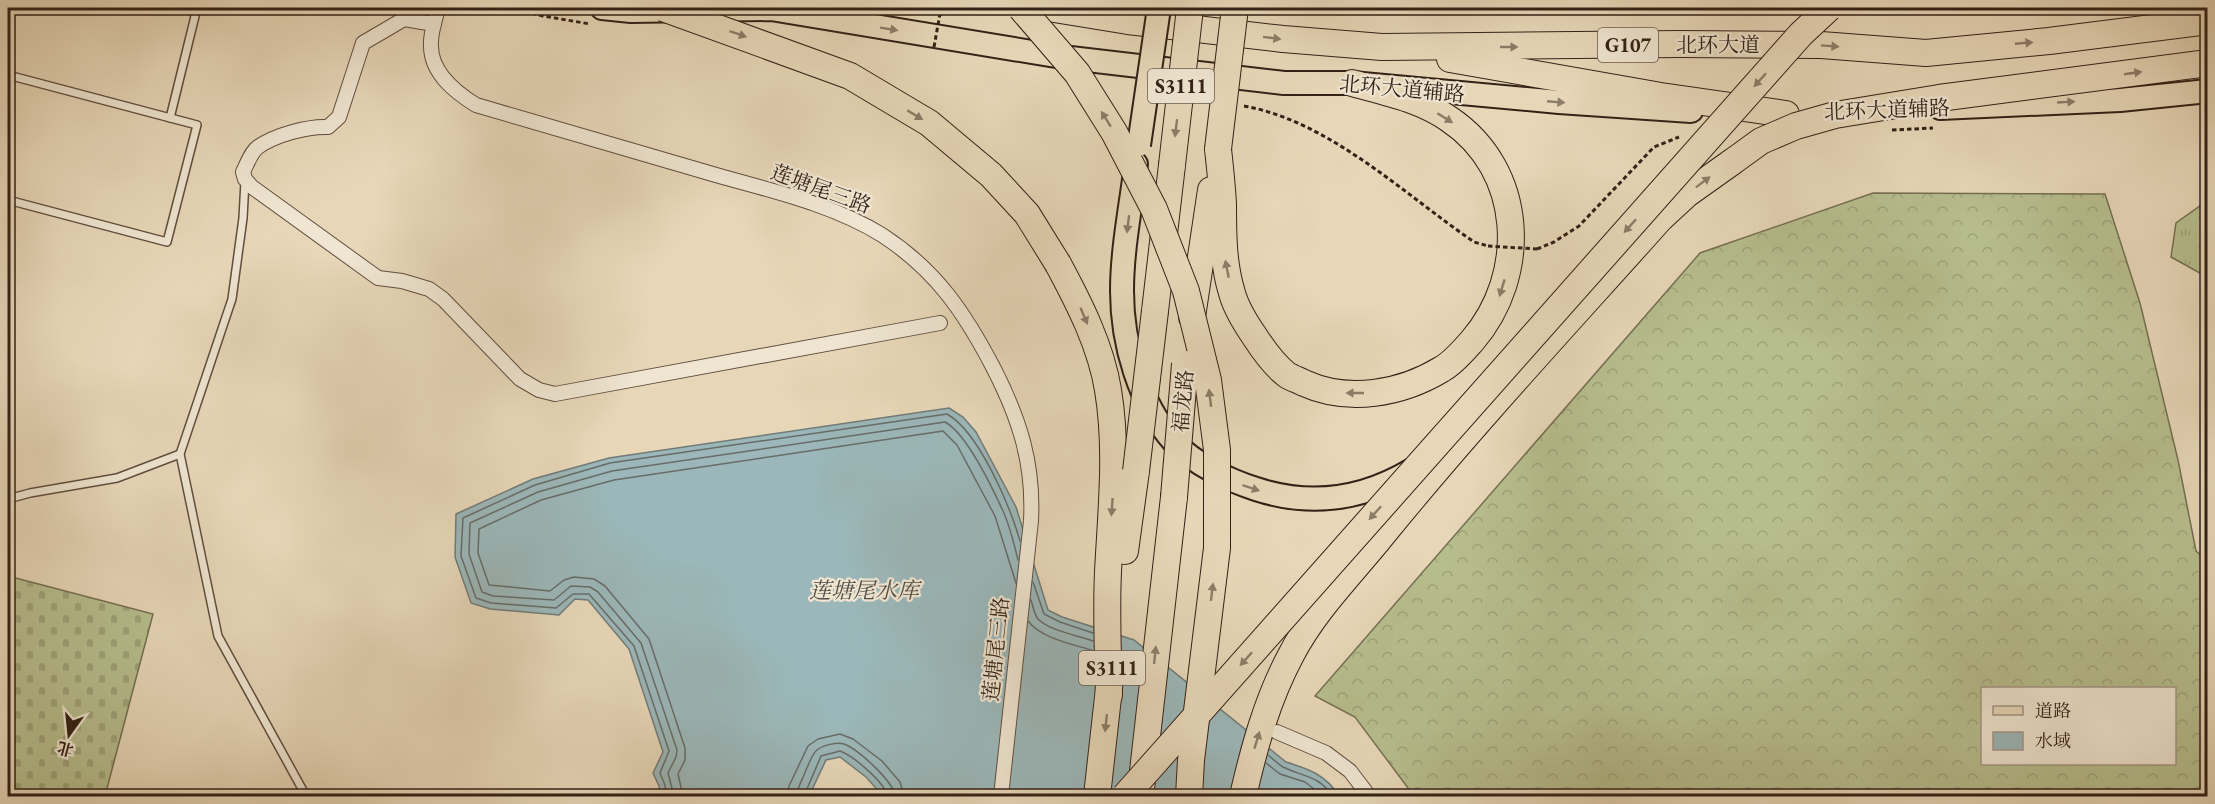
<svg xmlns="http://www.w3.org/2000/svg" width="2215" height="804" font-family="'EB Garamond','Noto Serif SC',serif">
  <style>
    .grass { fill: url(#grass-tufts); stroke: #757052; stroke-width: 1.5 }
    .forest { fill: url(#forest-crowns); stroke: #757052; stroke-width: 1.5; fill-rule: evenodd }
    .cemetery { fill: url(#cemetery-stones); stroke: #757052; stroke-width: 1.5 }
    .water { fill: #9bb7b9; stroke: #717b78; stroke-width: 1.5 }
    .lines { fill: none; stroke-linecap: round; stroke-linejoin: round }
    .shore { stroke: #676c68; stroke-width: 1.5 }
    .lane-casing { stroke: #604e3f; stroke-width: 10 }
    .street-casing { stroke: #604e3f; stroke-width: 16 }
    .primary-casing { stroke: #332117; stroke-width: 26 }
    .highway-casing { stroke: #332117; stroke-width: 28 }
    .path { stroke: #332117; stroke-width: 3; stroke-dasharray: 4.5 3; stroke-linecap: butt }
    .lane { stroke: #efe5d1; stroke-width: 7 }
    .street { stroke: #efe5d1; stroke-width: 14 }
    .primary { stroke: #e7d7b8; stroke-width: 22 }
    .highway { stroke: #e7d7b8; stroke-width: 26 }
    .primary-bridge-casing { stroke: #332117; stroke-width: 26; stroke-linecap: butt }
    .highway-bridge-casing { stroke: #332117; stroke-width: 28; stroke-linecap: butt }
    .path-bridge { stroke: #332117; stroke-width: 3; stroke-dasharray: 4.5 3; stroke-linecap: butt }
    .primary-bridge { stroke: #e7d7b8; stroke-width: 22 }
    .highway-bridge { stroke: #e7d7b8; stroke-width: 26 }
    .oneway { fill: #8d7c68 }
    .labels { text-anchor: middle; stroke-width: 4.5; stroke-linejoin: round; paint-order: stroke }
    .shield { fill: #efe5d1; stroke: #6b5c4f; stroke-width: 1.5 }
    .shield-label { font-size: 20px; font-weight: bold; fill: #332117 }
    .street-label { font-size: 21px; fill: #332117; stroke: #efe5d1 }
    .water-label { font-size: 22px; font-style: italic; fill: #524e48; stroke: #efe5d1 }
  </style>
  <defs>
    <pattern id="grass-tufts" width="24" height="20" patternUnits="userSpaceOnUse" patternTransform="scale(1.5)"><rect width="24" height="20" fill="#b7be8e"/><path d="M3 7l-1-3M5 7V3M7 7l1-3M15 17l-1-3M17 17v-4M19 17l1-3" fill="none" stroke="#9ea37a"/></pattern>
    <pattern id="forest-crowns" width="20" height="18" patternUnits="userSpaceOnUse" patternTransform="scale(1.5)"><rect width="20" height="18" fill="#b7be8e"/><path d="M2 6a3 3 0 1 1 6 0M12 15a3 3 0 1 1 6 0" fill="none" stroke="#9ea37a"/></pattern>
    <pattern id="cemetery-stones" width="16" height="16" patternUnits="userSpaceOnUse" patternTransform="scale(1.5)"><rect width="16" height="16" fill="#b7be8e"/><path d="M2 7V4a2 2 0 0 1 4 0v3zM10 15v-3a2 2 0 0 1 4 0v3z" fill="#9ea37a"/></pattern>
  </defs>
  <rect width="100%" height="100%" fill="#e7d7b8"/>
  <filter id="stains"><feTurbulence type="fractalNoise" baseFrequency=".00333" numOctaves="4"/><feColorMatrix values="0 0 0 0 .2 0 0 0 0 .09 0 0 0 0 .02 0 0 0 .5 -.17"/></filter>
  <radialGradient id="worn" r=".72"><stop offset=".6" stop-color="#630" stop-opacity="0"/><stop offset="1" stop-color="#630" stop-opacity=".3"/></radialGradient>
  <polygon class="grass" points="2207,201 2207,277 2171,257 2176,223"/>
  <path class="forest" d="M1873 193 2105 194 2140 303 2178 460 2196 551 2207 560V796H1414L1355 717 1315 696 1700 253ZM1982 688H2174V764H1982Z"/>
  <polygon class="cemetery" points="8,576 153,614 105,796 8,796"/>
  <path class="water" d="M949 408 963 417 976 432 1016 507 1048 610 1062 617 1134 640 1286 762C1309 769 1326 775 1339 796H883L866 777 840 757 826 760 809 796H661L659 786 653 773 663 752 629 649 588 600 575 599 559 615 490 609 471 603 455 557 456 514 533 479 609 458Z"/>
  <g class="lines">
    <g class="shore">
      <polyline points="1033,582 1044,614 1060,622 1093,633"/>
      <path d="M1031 600C1033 606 1034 614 1038 619 1048 630 1079 636 1093 641"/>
      <path d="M1028 621C1042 639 1073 644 1094 651"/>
      <path d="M1268 755C1273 759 1278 764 1283 767 1303 777 1319 775 1332 796"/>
      <polyline points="1266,763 1280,774 1305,782 1323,796"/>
      <path d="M666 796 665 785 660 773 669 751 634 646 589 594H573L556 608 491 603 476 598 461 556 463 518 535 485 610 463 947 414C979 432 1010 506 1020 541"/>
      <path d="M674 796 668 773 676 757 677 750 641 643 598 592 590 587 571 586 554 600 493 596 482 592 469 554 470 523 538 492 612 471 945 422C967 434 992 487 1003 511 1010 526 1014 544 1018 560"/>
      <polyline points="683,796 678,774 685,760 685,748 649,639 605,586 594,579 574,577 564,580 550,591 489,585 478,553 479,529 541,500 614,480 943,431 957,445 995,516 1016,583"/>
      <polyline points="788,796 789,786 808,746 818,739 840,734 853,739 882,761 900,782 904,796"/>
      <path d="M797 796C797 787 803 779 806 770 809 764 812 754 817 750 823 745 837 742 844 744 858 749 894 782 895 796"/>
      <path d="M804 796 821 756 840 751C852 755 886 783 887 796"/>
    </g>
    <defs>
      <g id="lane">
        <polyline points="8,75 197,125 167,242 8,200"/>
        <polyline points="170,118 197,8"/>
        <polyline points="180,454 218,636 306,796"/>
        <polyline points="8,499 30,493 117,478 180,454 232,299 243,218 245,181"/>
      </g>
      <g id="street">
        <path d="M438 8C435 20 430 34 431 46 431 73 455 92 476 105 556 128 636 152 716 175 772 191 832 204 882 235 936 270 965 313 994 369 1020 420 1034 464 1031 521L1001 796"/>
        <path d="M434 24 404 19 363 43 339 117 328 127C308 126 275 135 258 147 251 152 247 164 243 172L245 179 252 187 378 278 402 281 429 289 443 299 520 379 539 390 555 394 940 323"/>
        <polyline points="1277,732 1326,753 1350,771 1369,796"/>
      </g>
      <g id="primary">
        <polyline points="602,8 631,11 771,9 1062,57 1284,83 1352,83 1559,102 1691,111"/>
        <polyline points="1940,108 2120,100 2208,91"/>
        <path d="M1136 164C1131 206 1122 249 1122 291 1122 343 1139 403 1174 442 1194 464 1228 480 1256 489 1311 507 1362 500 1412 470"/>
      </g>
      <g id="highway">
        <polyline points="1048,8 1128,21 1283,39 1382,47 1680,44 1821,45 1926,53 2049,41 2208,21"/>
        <polyline points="1450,59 1661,96 1786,114"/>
        <path d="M1218 149C1220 167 1222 186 1223 204 1223 234 1223 264 1232 293 1236 308 1246 324 1255 337 1264 351 1274 365 1287 375 1292 378 1298 380 1304 383 1348 403 1401 394 1442 369 1453 363 1464 350 1472 341 1529 275 1525 170 1449 119 1420 99 1385 92 1352 83"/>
        <path d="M1058 264C1079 303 1101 346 1108 390 1118 450 1111 512 1108 572 1106 613 1108 654 1109 695"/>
        <polyline points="1155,311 1172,165"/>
        <polyline points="1192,317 1211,190"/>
        <polyline points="1125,551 1136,471"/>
        <polyline points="1141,789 1174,497"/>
        <polyline points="1097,796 1110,679"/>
        <path d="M1243 796C1254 748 1267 700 1291 655 1314 610 1353 572 1384 533 1472 425 1567 323 1660 219L1687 194 1732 162"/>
      </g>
    </defs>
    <use href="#lane" class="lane-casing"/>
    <use href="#street" class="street-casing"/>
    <use href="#primary" class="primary-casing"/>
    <use href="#highway" class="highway-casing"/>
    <g class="path">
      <polyline points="510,8 543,16 590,24"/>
      <path d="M1244 106C1329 121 1404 194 1474 242L1488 246"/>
      <polyline points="1892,130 1933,128"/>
      <polyline points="1537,249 1554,242 1579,226 1654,147 1679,137"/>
    </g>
    <use href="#lane" class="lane"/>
    <use href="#street" class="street"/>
    <use href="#primary" class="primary"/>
    <use href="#highway" class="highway"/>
    <defs>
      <polyline id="primary-bridge" points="1139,145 1159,8"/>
      <g id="highway-bridge">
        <polyline points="663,8 850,76 929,123 991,175 1027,214 1058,264"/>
        <polyline points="1021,8 1077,73 1114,132 1154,209 1186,291 1208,380 1217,450 1217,548 1191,760 1189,796"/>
        <polyline points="1218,149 1235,8"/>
        <polyline points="1732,162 1761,141 1796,126 1835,115 1939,98 2208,63"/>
        <polyline points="1172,165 1190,8"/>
        <polyline points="1136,471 1155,311"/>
        <polyline points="1174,497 1185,364"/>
        <polyline points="1125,796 1801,34 1829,8"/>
      </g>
    </defs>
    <use href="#primary-bridge" class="primary-bridge-casing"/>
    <use href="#highway-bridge" class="highway-bridge-casing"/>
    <g class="path-bridge">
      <polyline points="934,47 941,8"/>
      <polyline points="1488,246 1537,249"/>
    </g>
    <use href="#primary-bridge" class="primary-bridge"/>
    <use href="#highway-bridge" class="highway-bridge"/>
  </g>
  <defs><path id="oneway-solid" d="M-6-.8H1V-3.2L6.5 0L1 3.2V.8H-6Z" transform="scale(1.5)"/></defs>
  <g class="oneway">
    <use href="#oneway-solid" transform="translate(889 29) rotate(9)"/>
    <use href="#oneway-solid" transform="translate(738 34) rotate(19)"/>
    <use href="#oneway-solid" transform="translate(1272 38) rotate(7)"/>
    <use href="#oneway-solid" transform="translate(2024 43) rotate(-5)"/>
    <use href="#oneway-solid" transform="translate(1830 46) rotate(4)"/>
    <use href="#oneway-solid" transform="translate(1509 47)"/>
    <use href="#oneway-solid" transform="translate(2133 73) rotate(-8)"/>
    <use href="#oneway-solid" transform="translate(1760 80) rotate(132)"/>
    <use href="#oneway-solid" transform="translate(1556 102) rotate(5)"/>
    <use href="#oneway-solid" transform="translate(2066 102) rotate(-3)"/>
    <use href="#oneway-solid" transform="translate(915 115) rotate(31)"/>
    <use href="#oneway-solid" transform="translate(1445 118) rotate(32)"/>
    <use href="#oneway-solid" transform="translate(1106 119) rotate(-122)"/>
    <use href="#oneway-solid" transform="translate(1176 128) rotate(97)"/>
    <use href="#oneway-solid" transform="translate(1703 182) rotate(-37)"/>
    <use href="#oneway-solid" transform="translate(1128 224) rotate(97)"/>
    <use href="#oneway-solid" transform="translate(1630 226) rotate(132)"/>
    <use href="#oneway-solid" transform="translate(1227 269) rotate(-101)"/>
    <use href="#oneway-solid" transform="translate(1502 288) rotate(107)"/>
    <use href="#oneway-solid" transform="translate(1084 316) rotate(67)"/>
    <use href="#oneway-solid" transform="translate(1355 393) rotate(-180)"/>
    <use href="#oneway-solid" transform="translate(1210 398) rotate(-97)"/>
    <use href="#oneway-solid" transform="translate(1251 488) rotate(18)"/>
    <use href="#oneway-solid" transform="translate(1112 507) rotate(94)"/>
    <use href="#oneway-solid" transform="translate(1375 513) rotate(132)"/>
    <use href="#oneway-solid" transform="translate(1212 592) rotate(-83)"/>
    <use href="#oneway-solid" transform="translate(1155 655) rotate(-84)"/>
    <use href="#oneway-solid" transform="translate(1246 659) rotate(132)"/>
    <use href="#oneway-solid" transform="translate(1106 723) rotate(96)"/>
    <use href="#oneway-solid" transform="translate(1257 740) rotate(-73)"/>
  </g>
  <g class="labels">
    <g class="shield">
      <rect x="1598" y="28" width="60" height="34" rx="4.5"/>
      <rect x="1148" y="69" width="66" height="34" rx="4.5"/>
      <rect x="1079" y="651" width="66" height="34" rx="4.5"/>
    </g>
    <g class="shield-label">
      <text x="1628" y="52">G107</text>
      <text x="1181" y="93">S3111</text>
      <text x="1112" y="675">S3111</text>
    </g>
    <g class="street-label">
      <text x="1718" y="52">北环大道</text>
      <text transform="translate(1402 89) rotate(5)" y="7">北环大道辅路</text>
      <text transform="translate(1887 110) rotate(-2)" y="7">北环大道辅路</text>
      <text transform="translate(821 189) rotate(20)" y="7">莲塘尾三路</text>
      <text transform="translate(1183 401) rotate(-85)" y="7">福龙路</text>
      <text transform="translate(996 649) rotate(-84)" y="7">莲塘尾三路</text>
    </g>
    <g class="water-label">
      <text x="864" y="598">莲塘尾水库</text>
    </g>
  </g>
  <rect width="2215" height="804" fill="none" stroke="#e7d7b8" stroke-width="30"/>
  <rect x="9" y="9" width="2197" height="786" fill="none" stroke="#332117" stroke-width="3"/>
  <rect x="15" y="15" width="2185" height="774" fill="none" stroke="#332117" stroke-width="1.5"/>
  <rect x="1981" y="687" width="195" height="78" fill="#efe5d1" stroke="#a49787" stroke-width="1.5"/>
  <rect x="1993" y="706" width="30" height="9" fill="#e7d7b8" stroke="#a49787" stroke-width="1.5"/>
  <text x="2035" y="717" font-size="18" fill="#332117">道路</text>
  <rect x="1993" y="732" width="30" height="18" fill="#9bb7b9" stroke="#a49787" stroke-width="1.5"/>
  <text x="2035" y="747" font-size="18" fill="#332117">水域</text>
  <g transform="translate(69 735) rotate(195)" stroke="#efe5d1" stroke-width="4.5" paint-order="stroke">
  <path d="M0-4.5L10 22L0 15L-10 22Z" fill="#332117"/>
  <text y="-9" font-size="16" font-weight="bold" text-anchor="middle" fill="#332117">北</text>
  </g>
  <rect width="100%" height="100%" filter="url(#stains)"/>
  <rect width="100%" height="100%" fill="url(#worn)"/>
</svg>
